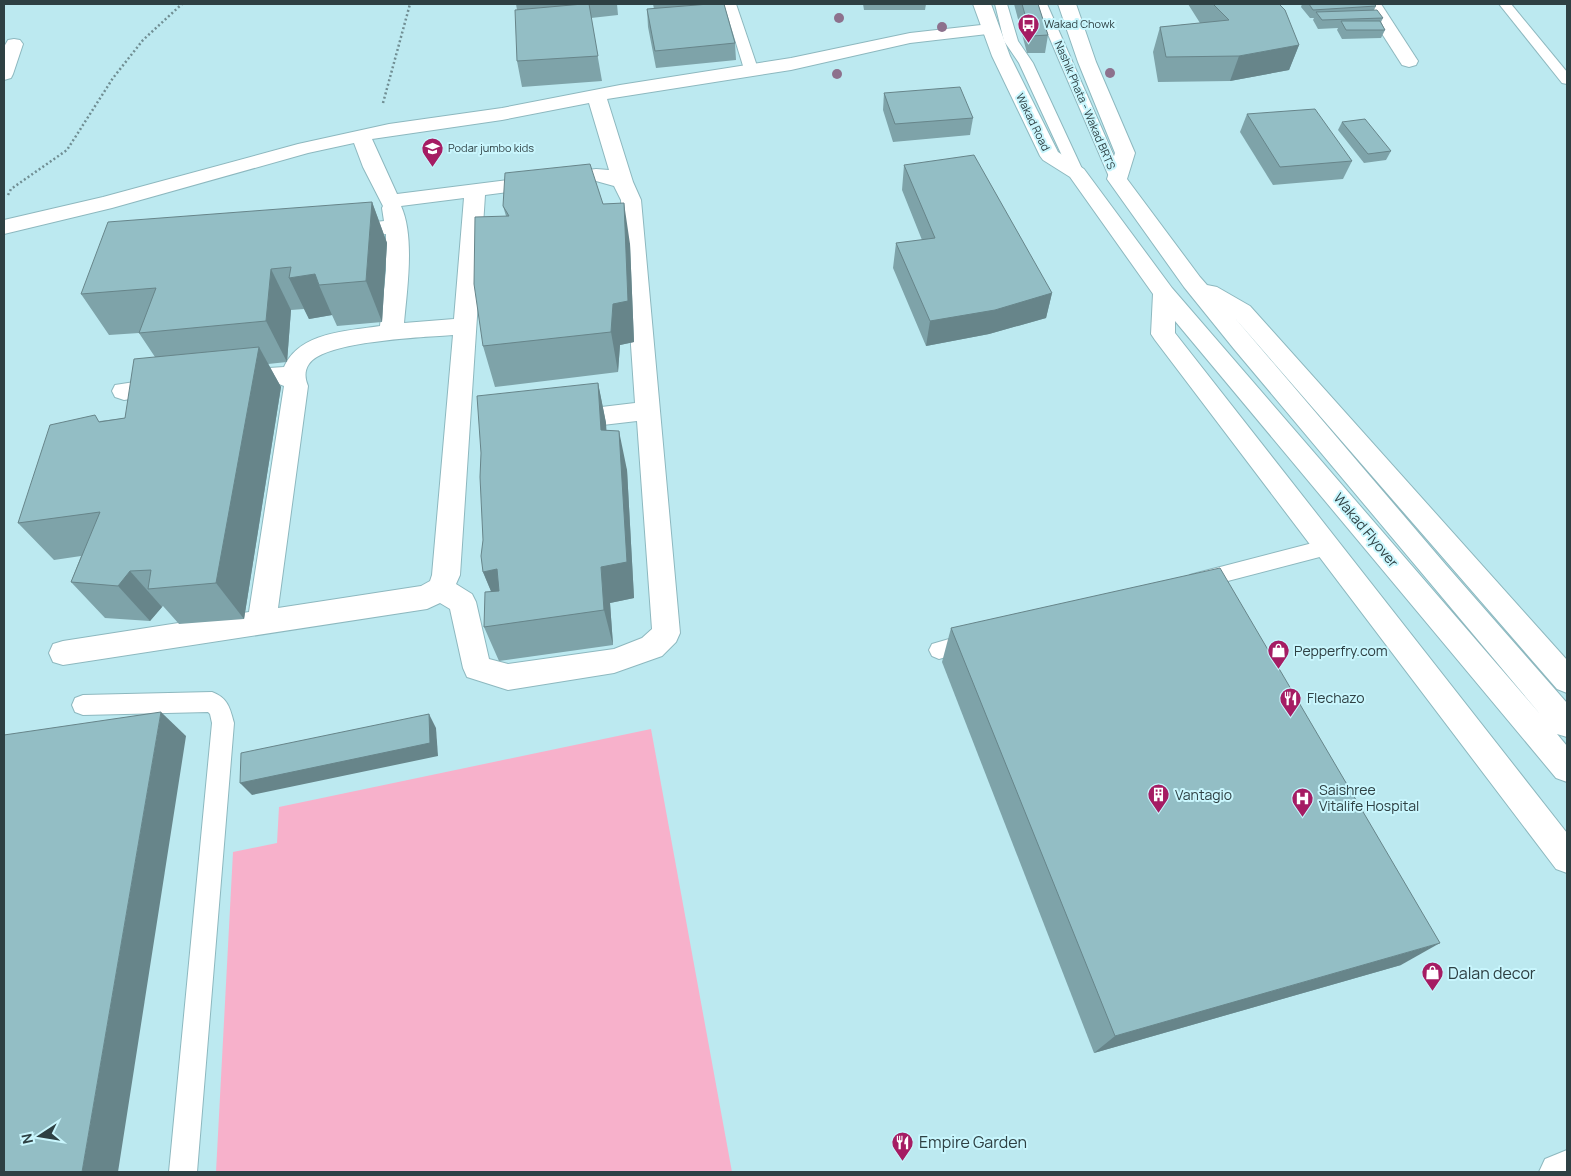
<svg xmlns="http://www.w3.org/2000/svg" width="1571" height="1176" font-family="Manrope,sans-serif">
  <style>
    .green { fill: #f7b1cb }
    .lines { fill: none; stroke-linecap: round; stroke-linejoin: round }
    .lane-casing { stroke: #8db8bf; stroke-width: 2 }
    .street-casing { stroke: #8db8bf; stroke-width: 2 }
    .primary-casing { stroke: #8db8bf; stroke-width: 2 }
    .path { stroke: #708e93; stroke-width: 2.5; stroke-dasharray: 2 2.5; stroke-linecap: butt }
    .lane { fill: #fff; fill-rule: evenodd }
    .street { fill: #fff; fill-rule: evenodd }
    .primary { fill: #fff; fill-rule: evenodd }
    .tree { fill: #8d718d }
    .wall { fill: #7ea3a9 }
    .shaded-wall { fill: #67858a }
    .building { fill: #93bec5; stroke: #67858a }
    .labels { text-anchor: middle; stroke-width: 4; stroke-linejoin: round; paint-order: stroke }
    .far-poi-label { font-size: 11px; fill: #2e4043; stroke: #c9f6fd; text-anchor: start }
    .far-street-label { font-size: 11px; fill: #2e4043; stroke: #c9f6fd }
    .street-label { font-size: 14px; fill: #2e4043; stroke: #c9f6fd }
    .poi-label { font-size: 14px; fill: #2e4043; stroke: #c9f6fd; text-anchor: start }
    .near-poi-label { font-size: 16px; fill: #2e4043; stroke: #c9f6fd; text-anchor: start }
  </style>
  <rect width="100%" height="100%" fill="#bce9f0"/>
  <polygon class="green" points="651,729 732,1172 216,1172 233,852 277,843 279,807"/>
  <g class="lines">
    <defs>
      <g id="lane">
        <polygon points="724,4 736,4 758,69 756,72 751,73 744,69"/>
        <polygon points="995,4 1007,4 1018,41 1033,63 1084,173 1082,176 1072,176 1070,173 1019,63 1004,41"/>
        <polygon points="1035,4 1047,4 1124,179 1122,182 1112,182 1110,179"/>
        <polygon points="1499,4 1511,4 1567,72 1567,84 1562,83"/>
        <polygon points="1328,539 1335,541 1338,547 1335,553 1197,589 1190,587 1187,581 1190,575 1197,573"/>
        <polygon points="973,632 980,635 983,641 980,647 939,659 932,656 929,650 932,644"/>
        <path d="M212 692C228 698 230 708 234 723L197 1172H169L212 723 210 714 208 712 83 715 75 712 72 705 75 698 83 695Z"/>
      </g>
      <g id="street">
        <polygon points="1363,4 1381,4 1418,61 1416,65 1409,67 1402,65"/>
        <path d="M990 24 996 25 999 29 996 33 910 43 791 70 607 99 633 182 641 200 680 633 676 642 662 656 614 673 508 690 467 677 463 668 450 609 440 603 427 609 63 665 53 662 49 653 53 644 63 641 249 612 284 386 279 384 237 388 229 385 225 379 229 373 237 370 284 367C299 332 347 331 380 326L386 270V234L343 239 335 237 332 232 335 227 384 221 382 208 383 206 363 167 354 143 308 153 112 208 4 234V220L103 197 298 144 389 124 502 108 620 85 791 58 910 33ZM589 103 609 170 596 169 397 194 372 139 502 120ZM596 181 614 186 621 200 635 403 568 411 559 414 556 420 559 426 568 429 637 421 652 629 642 638 614 649 508 664 489 659 476 602 472 594 456 584 460 575 485 195ZM464 198 454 319 404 323C407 289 415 237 401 206ZM453 335 432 575 430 581 421 586 278 608 308 386C305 379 304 371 309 364 324 341 425 337 453 335Z"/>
        <polygon points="14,39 20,40 23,44 13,74 11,78 4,80 4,47 8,40"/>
        <polygon points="167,377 175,380 179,386 175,392 124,400 115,397 112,391 115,385"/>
        <polygon points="1567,1150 1567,1172 1539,1172 1545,1159"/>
      </g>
      <polygon id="primary" points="973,4 991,4 1010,56 1058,152 1084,169 1172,288 1540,714 1234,349 1184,287 1107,179 1115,153 1078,62 1058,4 1076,4 1096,62 1135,153 1127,179 1200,277 1207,285 1217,287 1250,306 1567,660 1567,693 1557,689 1234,317 1446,565 1567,703 1567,737 1557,734 1567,746 1567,782 1556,778 1175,321 1175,333 1567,833 1567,873 1556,869 1155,340 1151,334 1153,294 1070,177 1043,160 1040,156 992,56"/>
    </defs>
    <use href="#lane" class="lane-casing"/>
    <use href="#street" class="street-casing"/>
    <use href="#primary" class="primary-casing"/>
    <g class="path">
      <polyline points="383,103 410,4"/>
      <polyline points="8,195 11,189 67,150 113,78 143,40 182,4"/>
    </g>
    <use href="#lane" class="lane"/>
    <use href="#street" class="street"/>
    <use href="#primary" class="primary"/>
  </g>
  <g class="tree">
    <circle cx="839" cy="18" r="5"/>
    <circle cx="942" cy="27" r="5"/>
    <circle cx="1110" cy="73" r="5"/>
    <circle cx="837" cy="74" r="5"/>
  </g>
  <g class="wall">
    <polygon points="516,4 617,4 618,15 591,18 602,81 522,87 517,61 517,10"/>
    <polygon points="653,4 698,4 735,43 736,60 656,68 648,27 647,9 654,9"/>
    <polygon points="863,4 926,4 925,10 864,10"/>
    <polygon points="1014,4 1038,4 1048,35 1045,53 1027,53"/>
    <polygon points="1188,4 1279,4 1299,45 1289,70 1230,81 1158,82 1153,52 1160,27 1200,23"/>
    <polygon points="1302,4 1374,4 1376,6 1374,10 1383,18 1381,22 1385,30 1381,38 1342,39 1337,30 1338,28 1318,29 1313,20 1314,18 1310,18 1301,7"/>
    <polygon points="884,93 973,118 970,135 893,142 883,110"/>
    <polygon points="1247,114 1352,161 1343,179 1273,185 1240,132"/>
    <polygon points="1342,122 1391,151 1386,160 1364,163 1338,130"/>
    <polygon points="904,165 1052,293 1046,318 989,334 926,346 893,268 896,243 922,240 902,190"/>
    <polygon points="372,202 387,243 382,322 337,326 332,315 309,319 304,309 291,310 287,362 268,364 281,387 244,619 179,624 163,606 162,607 150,621 105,618 71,582 81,556 54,560 18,523 100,421 125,418 155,357 139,333 109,335 81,294"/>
    <polygon points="603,204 630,244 634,342 620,345 618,372 495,387 483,346 506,216 503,206"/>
    <polygon points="598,383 606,423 606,430 627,470 634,598 610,603 613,645 499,661 484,627 491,591 483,572 483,540"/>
    <polygon points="951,628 1401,965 1094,1053 942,662"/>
  </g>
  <g class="shaded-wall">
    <polygon points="1299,45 1289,70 1230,81 1239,56"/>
    <polygon points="372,202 387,243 382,322 366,281"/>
    <polygon points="624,203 630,244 634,342 620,345 618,372 611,332 613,304"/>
    <polygon points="271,269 291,310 287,362 266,321"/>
    <polygon points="315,274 319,285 332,315 309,319 289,278"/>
    <polygon points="1052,293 1046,318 989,334 926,346 930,321"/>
    <polygon points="259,347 281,387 244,619 216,583"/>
    <polygon points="598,383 606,423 609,469 601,430"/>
    <polygon points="619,431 627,470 634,598 610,603 613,645 604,610 601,567"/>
    <polygon points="497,569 511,605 498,608 483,572"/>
    <polygon points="130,571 162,607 150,621 118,586"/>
    <polygon points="161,712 186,736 118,1172 82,1172"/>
    <polygon points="429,714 436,728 438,756 252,795 240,783"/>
    <polygon points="1440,943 1401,965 1094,1053 1115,1036"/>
  </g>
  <g class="building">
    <polygon points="583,4 589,4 598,56 517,61 515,10"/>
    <polygon points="709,4 724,4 735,43 655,51 647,9"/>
    <polygon points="1022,4 1038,4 1048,35 1031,36"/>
    <polygon points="1213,4 1279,4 1285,10 1299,45 1239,56 1166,57 1160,27 1229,20"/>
    <polygon points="1309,4 1374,4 1376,6 1313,10"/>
    <polygon points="1377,10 1383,18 1322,20 1316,12"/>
    <polygon points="1341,21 1380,21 1385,30 1346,30"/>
    <polygon points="960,87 973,118 895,124 884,93"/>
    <polygon points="1315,109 1352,161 1280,167 1247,114"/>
    <polygon points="1365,119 1391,151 1368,154 1342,122"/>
    <polygon points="974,155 1052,293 995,310 930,321 896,243 935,238 904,165"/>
    <polygon points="590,164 603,204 624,203 628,301 613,304 611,332 483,346 474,284 475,217 509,216 503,206 505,173"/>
    <polygon points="372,202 366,281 319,285 315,274 289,278 291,267 271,269 266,321 139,333 156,288 81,294 108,222"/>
    <polygon points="259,347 216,583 148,589 151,570 130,571 118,586 71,582 100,512 18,523 50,425 95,415 99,422 125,418 134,359"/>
    <polygon points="598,383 601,430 619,431 627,562 601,567 604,610 484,627 485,592 499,591 497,569 483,572 481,556 483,540 480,477 481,453 477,396"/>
    <polygon points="1220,568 1440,943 1115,1036 951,628"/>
    <polygon points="161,712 82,1172 4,1172 4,735"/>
    <polygon points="429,714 430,743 240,783 241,753"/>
  </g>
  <defs>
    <symbol id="bus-pin" viewBox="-11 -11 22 30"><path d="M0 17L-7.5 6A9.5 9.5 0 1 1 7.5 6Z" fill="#a51c63" stroke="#c9f6fd"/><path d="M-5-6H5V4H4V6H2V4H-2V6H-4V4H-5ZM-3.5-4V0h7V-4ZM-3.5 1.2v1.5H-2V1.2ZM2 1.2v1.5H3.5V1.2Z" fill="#fff"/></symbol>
    <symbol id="school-pin" viewBox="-11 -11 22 30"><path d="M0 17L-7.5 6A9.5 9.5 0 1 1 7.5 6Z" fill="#a51c63" stroke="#c9f6fd"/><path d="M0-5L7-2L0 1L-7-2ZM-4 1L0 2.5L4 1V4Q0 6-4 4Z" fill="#fff"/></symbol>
    <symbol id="shop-pin" viewBox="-11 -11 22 30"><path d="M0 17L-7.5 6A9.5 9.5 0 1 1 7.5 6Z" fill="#a51c63" stroke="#c9f6fd"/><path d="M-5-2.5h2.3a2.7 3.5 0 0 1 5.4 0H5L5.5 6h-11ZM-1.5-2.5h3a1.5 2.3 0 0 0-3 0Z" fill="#fff"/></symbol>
    <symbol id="restaurant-pin" viewBox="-11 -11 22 30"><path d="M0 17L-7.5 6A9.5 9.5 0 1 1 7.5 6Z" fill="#a51c63" stroke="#c9f6fd"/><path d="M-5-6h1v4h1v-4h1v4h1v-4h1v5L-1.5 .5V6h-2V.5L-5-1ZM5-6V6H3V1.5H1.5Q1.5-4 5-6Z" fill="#fff"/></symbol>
    <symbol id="building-pin" viewBox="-11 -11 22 30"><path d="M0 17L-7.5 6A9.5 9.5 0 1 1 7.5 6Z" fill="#a51c63" stroke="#c9f6fd"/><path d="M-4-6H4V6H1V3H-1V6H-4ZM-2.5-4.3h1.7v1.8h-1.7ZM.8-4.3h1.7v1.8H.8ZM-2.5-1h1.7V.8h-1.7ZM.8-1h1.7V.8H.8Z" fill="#fff"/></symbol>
    <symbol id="hospital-pin" viewBox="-11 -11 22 30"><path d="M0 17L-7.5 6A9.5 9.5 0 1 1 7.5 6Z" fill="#a51c63" stroke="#c9f6fd"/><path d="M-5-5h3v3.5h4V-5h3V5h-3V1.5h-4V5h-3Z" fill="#fff"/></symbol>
  </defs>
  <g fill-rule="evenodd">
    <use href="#bus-pin" x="1016" y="12" width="25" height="34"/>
    <use href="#school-pin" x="420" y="136" width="25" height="34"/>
    <use href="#shop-pin" x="1266" y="638" width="25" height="34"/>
    <use href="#restaurant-pin" x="1278" y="686" width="25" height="34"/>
    <use href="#building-pin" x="1146" y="782" width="25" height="34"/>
    <use href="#hospital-pin" x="1290" y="786" width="25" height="34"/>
    <use href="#shop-pin" x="1420" y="960" width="25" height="34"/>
    <use href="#restaurant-pin" x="890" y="1130" width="25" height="34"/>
  </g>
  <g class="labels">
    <g class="far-poi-label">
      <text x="1044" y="28">Wakad Chowk</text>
      <text x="448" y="152">Podar jumbo kids</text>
    </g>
    <g class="far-street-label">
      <text transform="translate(1085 105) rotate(67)" y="4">Nashik Phata - Wakad BRTS</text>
      <text transform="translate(1033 122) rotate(64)" y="4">Wakad Road</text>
    </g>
    <g class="street-label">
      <text transform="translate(1366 530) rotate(50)" y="5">Wakad Flyover</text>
    </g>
    <g class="poi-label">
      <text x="1294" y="656">Pepperfry.com</text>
      <text x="1307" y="703">Flechazo</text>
      <text x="1319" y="795">Saishree<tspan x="1319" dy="16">Vitalife Hospital</tspan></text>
      <text x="1175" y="800">Vantagio</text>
    </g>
    <g class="near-poi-label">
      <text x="1448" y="979">Dalan decor</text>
      <text x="919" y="1148">Empire Garden</text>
    </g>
  </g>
  <rect width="1571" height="1176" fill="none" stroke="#2e4043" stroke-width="10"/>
  <g transform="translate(40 1136) rotate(258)" stroke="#c9f6fd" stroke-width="4" paint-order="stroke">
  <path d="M0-4L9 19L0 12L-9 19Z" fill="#2e4043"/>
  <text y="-8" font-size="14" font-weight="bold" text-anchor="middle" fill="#2e4043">N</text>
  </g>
</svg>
